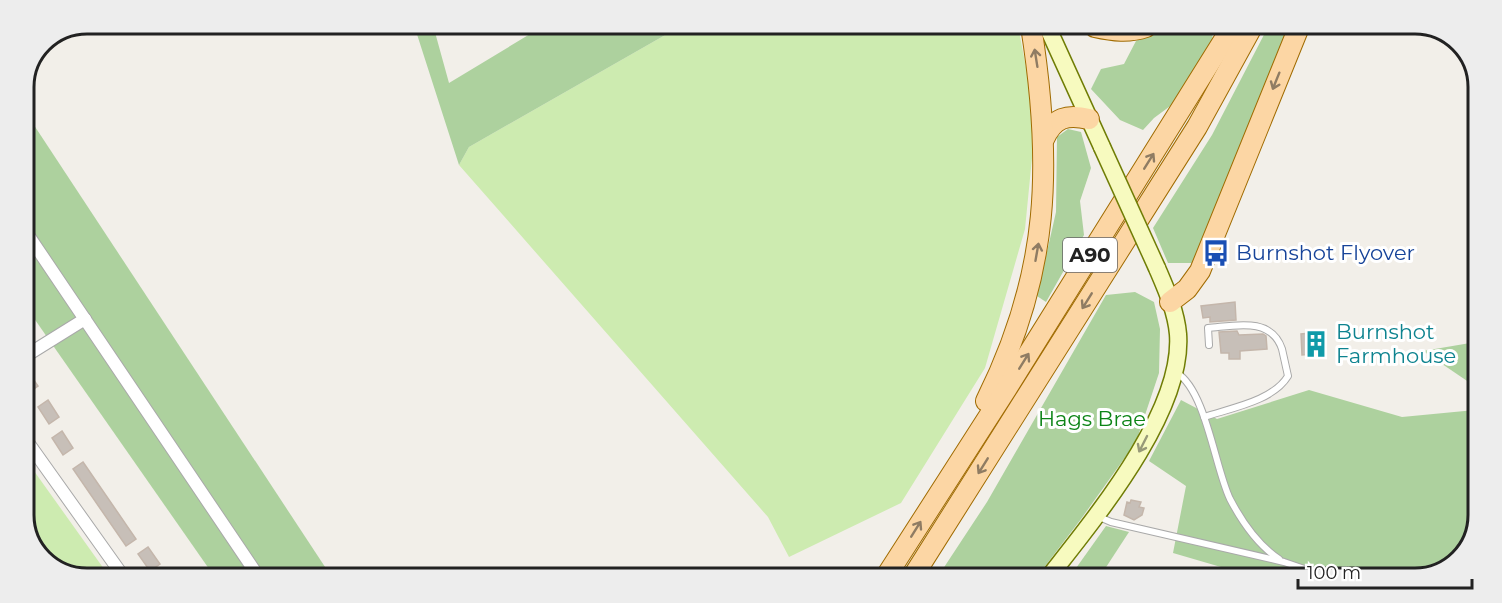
<svg xmlns="http://www.w3.org/2000/svg" width="1502" height="603" font-family="Montserrat,sans-serif">
  <style>
    .grass { fill: #cdebb0 }
    .forest { fill: #add19e }
    .building { fill: #c7bfb8; stroke: #c4b6ab; stroke-width: 1.5 }
    .lines { fill: none; stroke-linecap: round; stroke-linejoin: round }
    .lane-casing { stroke: #a9a9a9; stroke-width: 8 }
    .street-casing { stroke: #a9a9a9; stroke-width: 14 }
    .secondary-casing { stroke: #707d05; stroke-width: 19 }
    .primary-casing { stroke: #a06b00; stroke-width: 22 }
    .lane { stroke: #fff; stroke-width: 6 }
    .street { stroke: #fff; stroke-width: 12 }
    .secondary { stroke: #f7fabf; stroke-width: 16 }
    .primary { stroke: #fcd6a4; stroke-width: 20 }
    .secondary-bridge-casing { stroke: #707d05; stroke-width: 19; stroke-linecap: butt }
    .secondary-bridge { stroke: #f7fabf; stroke-width: 16 }
    .oneway { stroke: #8f7c63 }
    .oneway2 { stroke: #979978 }
    .labels { text-anchor: middle; stroke-width: 6; stroke-linejoin: round; paint-order: stroke }
    .shield { fill: #fff; stroke: #646464; stroke-width: 1.5 }
    .shield-label { font-size: 20px; font-weight: bold; fill: #222 }
    .transit-label { font-size: 21px; fill: #164399; stroke: #fff; text-anchor: start }
    .culture-label { font-size: 21px; fill: #0d838f; stroke: #fff; text-anchor: start }
    .park-label { font-size: 21px; fill: #0c8416; stroke: #fff }
    .rim { fill: none; stroke: #222; stroke-width: 3 }
  </style>
  <rect width="100%" height="100%" fill="#f2efe9"/>
  <g class="grass">
    <polygon points="681,26 1018,26 1029,83 1033,148 1025,229 985,368 901,503 789,557 768,517 459,165 469,147"/>
    <polygon points="24,457 109,576 67,575 37,554 24,520"/>
  </g>
  <g class="forest">
    <polygon points="414,25 433,25 449,83 545,25 681,26 469,147 459,165"/>
    <polygon points="1167,27 1211,27 1213,40 1177,101 1154,118 1143,130 1120,120 1091,89 1101,69 1124,64 1136,41"/>
    <polygon points="1268,27 1292,27 1195,263 1168,263 1153,228 1212,135"/>
    <polygon points="24,110 331,576 214,576 24,304"/>
    <polygon points="1068,129 1081,132 1091,168 1080,201 1084,235 1046,302 1037,296 1056,212 1057,137"/>
    <polygon points="1135,292 1154,302 1160,329 1159,373 1136,442 1081,519 1036,578 937,578 987,502 1106,295"/>
    <polygon points="1476,342 1476,387 1423,351"/>
    <polygon points="1309,390 1402,417 1475,410 1474,536 1450,568 1414,579 1262,579 1173,553 1186,486 1149,461 1181,400 1217,419"/>
    <polygon points="1106,526 1129,532 1099,578 1069,578"/>
  </g>
  <g class="building">
    <polygon points="1235,302 1236,320 1210,322 1210,317 1203,318 1201,306"/>
    <polygon points="1237,331 1239,335 1263,334 1266,336 1267,349 1240,351 1240,359 1229,359 1229,353 1221,353 1219,332"/>
    <polygon points="1320,332 1321,348 1314,348 1314,354 1302,355 1301,334"/>
    <polygon points="24,366 38,386 28,393 24,387"/>
    <polygon points="48,400 59,417 49,424 38,407"/>
    <polygon points="62,431 73,448 63,455 52,438"/>
    <polygon points="83,462 136,539 126,546 73,469"/>
    <polygon points="1131,500 1141,502 1139,507 1144,508 1142,515 1134,520 1124,515 1127,502 1130,503"/>
    <polygon points="148,547 160,564 150,571 138,554"/>
  </g>
  <g class="lines">
    <defs>
      <g id="lane">
        <path d="M1177 373C1206 391 1215 468 1230 499 1242 522 1258 545 1279 559"/>
        <path d="M1204 417C1231 408 1273 401 1288 376 1286 367 1284 358 1282 349 1271 316 1234 326 1208 328L1209 345"/>
        <polyline points="1097,516 1111,522 1284,562 1334,579"/>
      </g>
      <g id="street">
        <polyline points="24,229 258,576"/>
        <polyline points="24,357 85,319"/>
        <polyline points="24,437 123,576"/>
      </g>
      <g id="secondary">
        <polyline points="1047,26 1102,147"/>
        <path d="M1048 578C1094 519 1184 412 1178 334 1176 311 1166 289 1157 268"/>
      </g>
      <g id="primary">
        <path d="M1095 27C1113 31 1129 33 1146 27"/>
        <path d="M1044 139C1054 117 1067 114 1089 119"/>
        <polyline points="1170,302 1187,289 1200,271 1299,27"/>
        <path d="M986 401C1050 273 1053 165 1031 26"/>
        <polyline points="885,578 1007,388 1232,27"/>
        <polyline points="912,578 1197,127 1252,27"/>
      </g>
    </defs>
    <use href="#lane" class="lane-casing"/>
    <use href="#street" class="street-casing"/>
    <use href="#secondary" class="secondary-casing"/>
    <use href="#primary" class="primary-casing"/>
    <use href="#lane" class="lane"/>
    <use href="#street" class="street"/>
    <use href="#secondary" class="secondary"/>
    <use href="#primary" class="primary"/>
    <defs>
      <polyline id="secondary-bridge" points="1102,147 1157,268"/>
    </defs>
    <use href="#secondary-bridge" class="secondary-bridge-casing"/>
    <use href="#secondary-bridge" class="secondary-bridge"/>
  </g>
  <defs><path id="oneway-shaft" d="M-6 0H5M1.5-3L5.5 0L1.5 3" fill="none" stroke-width="1.6" stroke-linecap="round" stroke-linejoin="round" transform="scale(1.5)"/></defs>
  <g class="oneway">
    <use href="#oneway-shaft" transform="translate(1036 58) rotate(-99)"/>
    <use href="#oneway-shaft" transform="translate(1276 81) rotate(112)"/>
    <use href="#oneway-shaft" transform="translate(1149 161) rotate(-58)"/>
    <use href="#oneway-shaft" transform="translate(1037 252) rotate(-80)"/>
    <use href="#oneway-shaft" transform="translate(1087 301) rotate(122)"/>
    <use href="#oneway-shaft" transform="translate(1024 361) rotate(-58)"/>
    <use href="#oneway-shaft" transform="translate(983 466) rotate(122)"/>
    <use href="#oneway-shaft" transform="translate(916 529) rotate(-58)"/>
  </g>
  <use class="oneway2" href="#oneway-shaft" transform="translate(1143 444) rotate(117)"/>
  <defs>
    <symbol id="bus-bare" viewBox="-9 -9 18 18"><path d="M-5-6H5V4H4V6H2V4H-2V6H-4V4H-5ZM-3.5-4V0h7V-4ZM-3.5 1.2v1.5H-2V1.2ZM2 1.2v1.5H3.5V1.2Z" fill="#1a4fb4" stroke="#fff" stroke-width="2.5" paint-order="stroke"/></symbol>
    <symbol id="building-bare" viewBox="-9 -9 18 18"><path d="M-4-6H4V6H1V3H-1V6H-4ZM-2.5-4.3h1.7v1.8h-1.7ZM.8-4.3h1.7v1.8H.8ZM-2.5-1h1.7V.8h-1.7ZM.8-1h1.7V.8H.8Z" fill="#0f9aa8" stroke="#fff" stroke-width="2.5" paint-order="stroke"/></symbol>
  </defs>
  <g fill-rule="evenodd">
    <use href="#bus-bare" x="1197" y="234" width="38" height="38"/>
    <use href="#building-bare" x="1297" y="325" width="38" height="38"/>
  </g>
  <g class="labels">
    <rect class="shield" x="1063" y="238" width="54" height="34" rx="4.5"/>
    <g class="shield-label">
      <text x="1090" y="262">A90</text>
    </g>
    <g class="transit-label">
      <text x="1236" y="260">Burnshot Flyover</text>
    </g>
    <g class="culture-label">
      <text x="1336" y="339">Burnshot<tspan x="1336" dy="24">Farmhouse</tspan></text>
    </g>
    <g class="park-label">
      <text x="1092" y="426">Hags Brae</text>
    </g>
  </g>
  <path d="M0 0H1502V603H0ZM87 34H1415A53 53 0 0 1 1468 87V515A53 53 0 0 1 1415 568H87A53 53 0 0 1 34 515V87A53 53 0 0 1 87 34Z" fill="#ededed" fill-rule="evenodd"/>
  <path class="rim" d="M87 34H1415A53 53 0 0 1 1468 87V515A53 53 0 0 1 1415 568H87A53 53 0 0 1 34 515V87A53 53 0 0 1 87 34Z"/>
  <path d="M1298 579v9h174v-9" fill="none" stroke="#222222" stroke-width="3"/>
  <text x="1307" y="579" font-size="18" fill="#222222" stroke="#ffffff" stroke-width="4.5" paint-order="stroke">100 m</text>
</svg>
